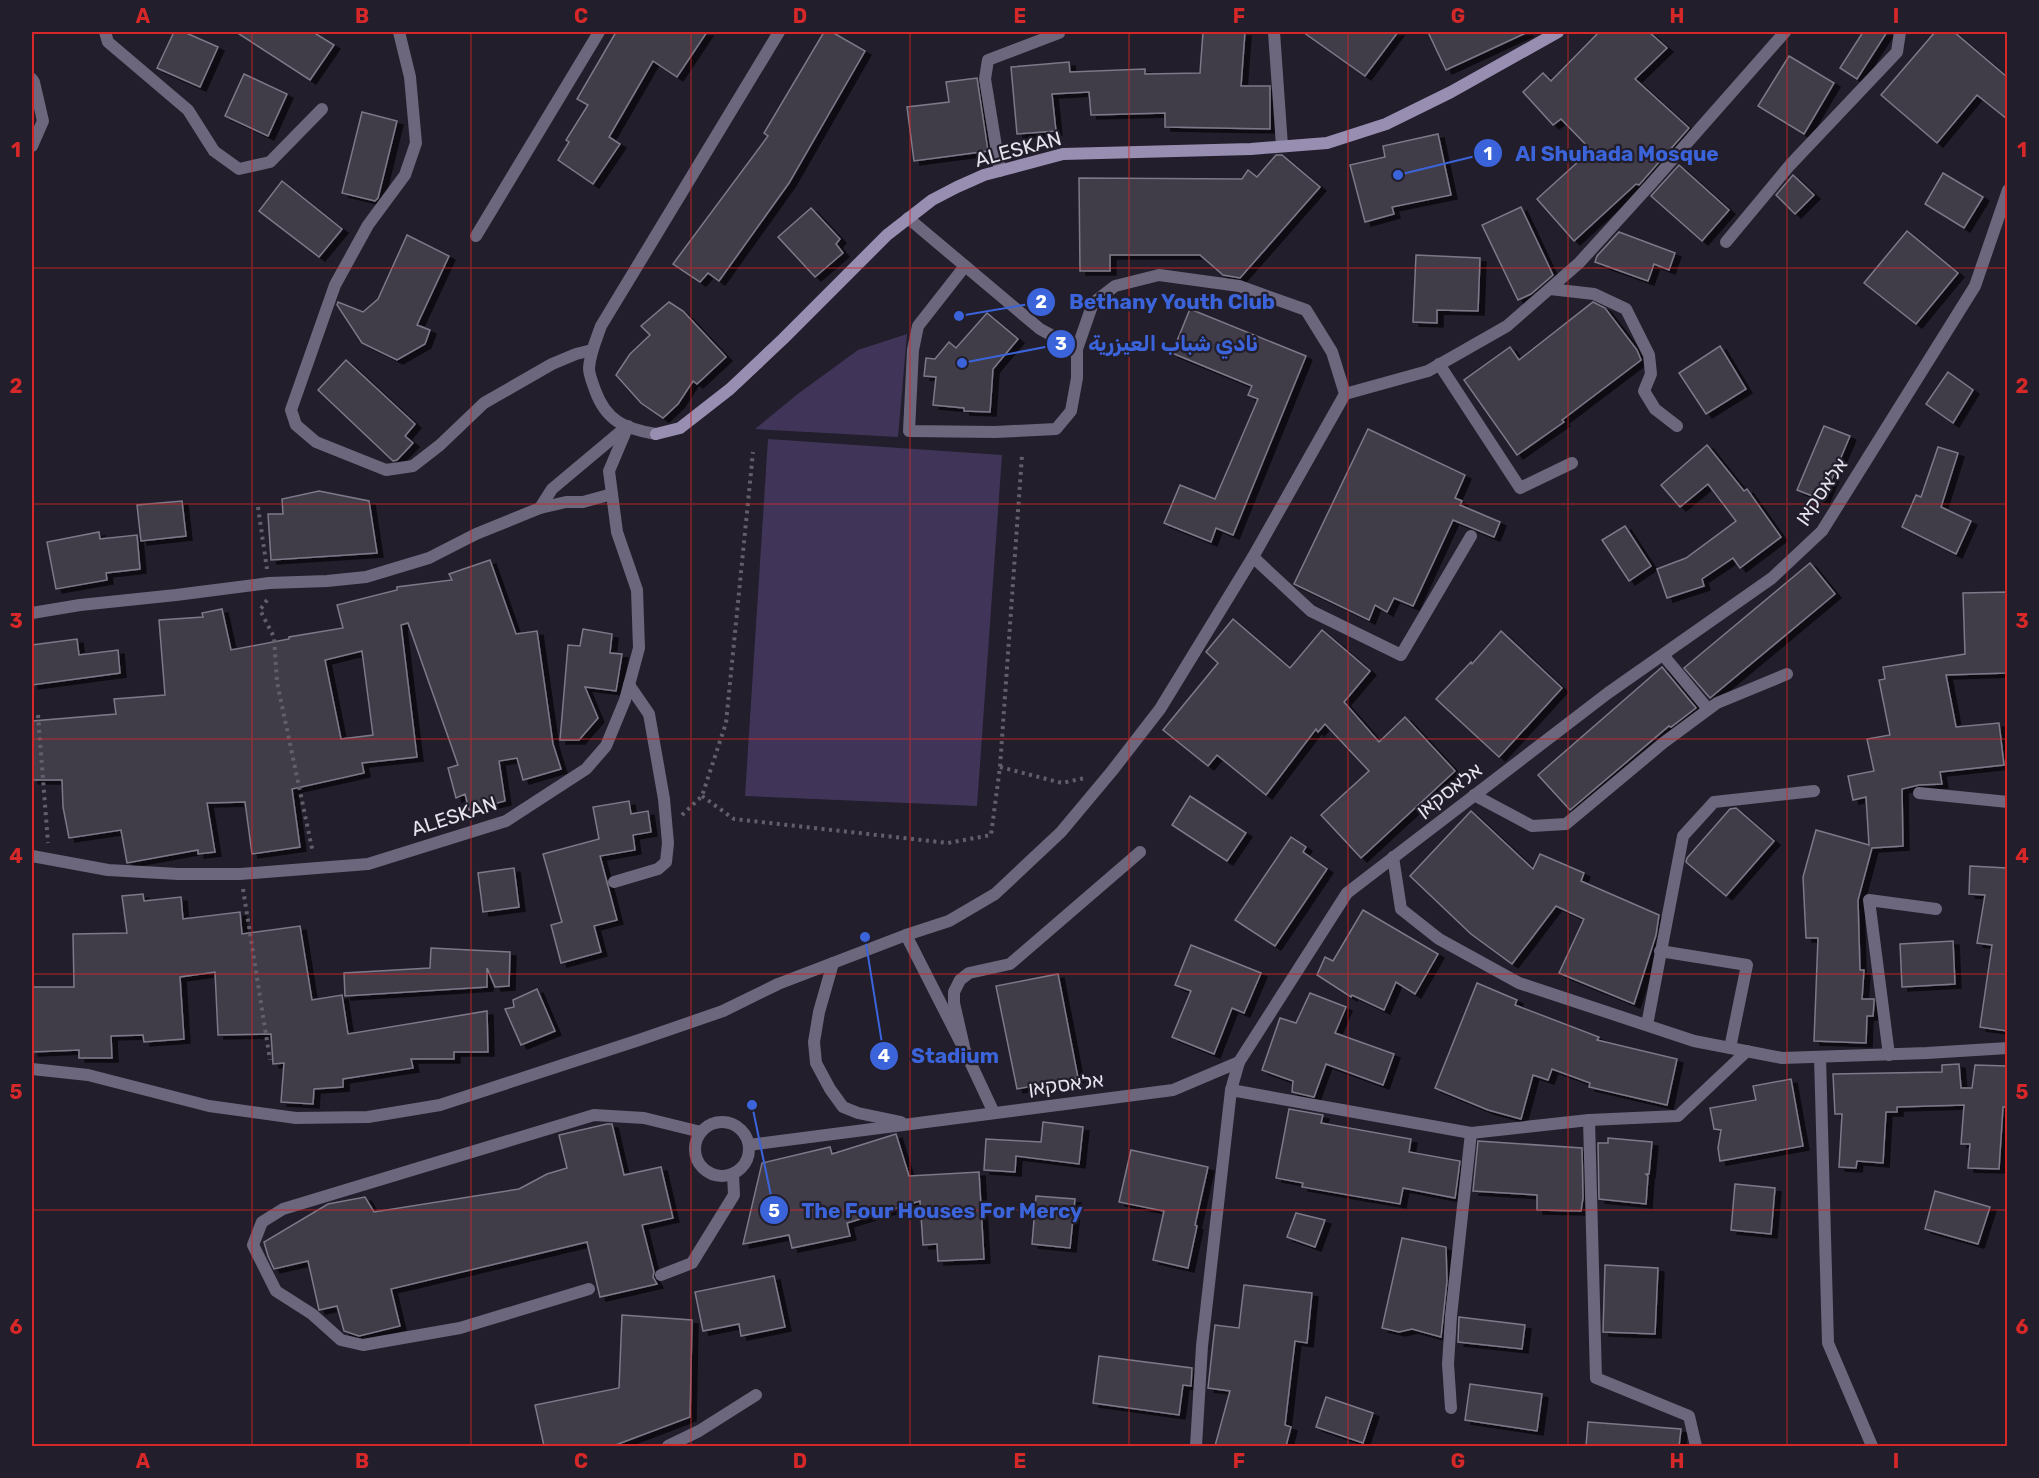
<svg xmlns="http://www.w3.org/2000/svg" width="2039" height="1478" font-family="Rubik,'Noto Sans Arabic','Noto Sans Hebrew',sans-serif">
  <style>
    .green { fill: #403558 }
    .building { fill: #403c4a; stroke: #7d7989; stroke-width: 1.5; fill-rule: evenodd; filter: url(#shadow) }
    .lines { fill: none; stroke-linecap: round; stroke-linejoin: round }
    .path { stroke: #625f6b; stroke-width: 4; stroke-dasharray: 3 4.5; stroke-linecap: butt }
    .lane { stroke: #6c677c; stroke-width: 12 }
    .street { stroke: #6c677c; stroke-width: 12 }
    .secondary { stroke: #988eb1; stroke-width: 12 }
    .grid { fill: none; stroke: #d62828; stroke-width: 1.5; stroke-opacity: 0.55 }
    .labels { text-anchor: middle; stroke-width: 4.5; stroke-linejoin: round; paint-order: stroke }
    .street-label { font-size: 20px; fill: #e5e3ec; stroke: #221e2c }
    .leader { fill: none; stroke: #3b64db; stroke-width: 2 }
    .callout-dot { fill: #3b64db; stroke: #221e2c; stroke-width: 2 }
    .mark-label { font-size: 18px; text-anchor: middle; font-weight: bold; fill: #fff }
    .callout-label { font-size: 21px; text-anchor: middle; font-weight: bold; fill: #3b64db; stroke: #221e2c; stroke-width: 4.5; stroke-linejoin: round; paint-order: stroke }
    .neatline { fill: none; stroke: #d62828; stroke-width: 2 }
    .grid-label { font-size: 20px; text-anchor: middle; font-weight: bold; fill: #d62828 }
  </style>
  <defs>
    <filter id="shadow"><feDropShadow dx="6" dy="4" stdDeviation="0" flood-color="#0009"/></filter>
  </defs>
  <rect width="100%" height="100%" fill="#221e2c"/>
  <g class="green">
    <polygon points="907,334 898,437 755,429 799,393 858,350"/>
    <polygon points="768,439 1002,455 977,806 745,796"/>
  </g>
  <g class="building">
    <polygon points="174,32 184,32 218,47 200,87 157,68"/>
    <polygon points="236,32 313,32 334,45 310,80"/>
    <polygon points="616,32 707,32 677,77 653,61 609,137 620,144 593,184 558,160 569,142 566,140 588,105 577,99"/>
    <polygon points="824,32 832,32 865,51 789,183 719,281 708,273 700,282 673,264 768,136 764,133"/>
    <polygon points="1203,32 1245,32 1241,86 1270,86 1270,129 1165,127 1165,113 1091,115 1089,92 1052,94 1056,131 1017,134 1011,67 1069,62 1070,72 1145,69 1145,74 1200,73"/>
    <polygon points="1303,32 1398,32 1365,76"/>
    <polygon points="1428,32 1528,32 1446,70"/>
    <polygon points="1599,32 1649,32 1667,48 1635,79 1689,128 1639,185 1636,184 1574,241 1537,199 1591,150 1561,119 1553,125 1523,92 1543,73 1551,81"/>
    <polygon points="1863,32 1887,32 1857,79 1840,68"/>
    <polygon points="1935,32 1954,32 2007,77 2007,119 1977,95 1937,143 1881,95"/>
    <polygon points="1789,56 1834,83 1804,134 1758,106"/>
    <polygon points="244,74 287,94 268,136 225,116"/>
    <polygon points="977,78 988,151 914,161 907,107 949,102 946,82"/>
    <polygon points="362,112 397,121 378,198 375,201 342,193"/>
    <polygon points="1438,134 1451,195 1392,207 1394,214 1365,222 1350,165 1385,157 1383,146"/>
    <polygon points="1276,155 1282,155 1320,187 1240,278 1223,275 1200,255 1110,255 1110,271 1080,271 1079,178 1242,179 1248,170 1257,177"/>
    <polygon points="1679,165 1729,210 1702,241 1651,196"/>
    <polygon points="1943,173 1983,197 1964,228 1925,204"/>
    <polygon points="1793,175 1814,195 1795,214 1776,195"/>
    <polygon points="282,181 342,229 319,257 259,211"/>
    <polygon points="1521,207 1553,275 1531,294 1518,300 1482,225"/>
    <polygon points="811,208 840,239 836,244 843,253 815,277 778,237"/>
    <polygon points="1907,231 1958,273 1916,324 1864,283"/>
    <polygon points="1619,232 1675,253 1669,270 1654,264 1648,281 1595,262 1597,256"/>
    <polygon points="407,235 449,256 417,325 430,330 425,344 397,360 362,343 337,305 338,302 363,312 378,299"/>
    <polygon points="1416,255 1480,258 1478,311 1437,310 1437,323 1413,322"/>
    <polygon points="669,302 683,311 726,357 697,384 693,381 678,404 663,418 641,403 616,375 630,354 650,335 641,326"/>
    <polygon points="1593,302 1605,308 1637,350 1641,360 1562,420 1564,422 1517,455 1464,380 1510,347 1519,360"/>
    <polygon points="1190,309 1306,356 1233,535 1216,528 1211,542 1164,523 1180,485 1215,499 1258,399 1248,395 1252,386 1172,353"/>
    <polygon points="987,313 1018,339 993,369 990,412 964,411 964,408 933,405 936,377 924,376 926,358 935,359 949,342 956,348"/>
    <polygon points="1720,346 1746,389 1706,414 1679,373"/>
    <polygon points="346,360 415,424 405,436 413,443 397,460 393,461 318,390"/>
    <polygon points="1948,372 1973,390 1953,423 1926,404"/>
    <polygon points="1824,426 1850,436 1823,500 1797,490"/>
    <polygon points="1368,429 1465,475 1455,498 1462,501 1460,505 1500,522 1494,537 1453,520 1413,606 1394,598 1387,612 1375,605 1369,620 1294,584"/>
    <polygon points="1707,445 1744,491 1747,489 1781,537 1740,568 1733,558 1702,579 1704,586 1667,598 1657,569 1686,558 1736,521 1708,484 1680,507 1661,485"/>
    <polygon points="1938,447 1958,453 1941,507 1971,521 1956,554 1902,527 1916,495 1921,497"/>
    <polygon points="319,491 369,501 377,553 271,560 268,514 283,514 282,499"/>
    <polygon points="182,501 186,536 141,541 137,505"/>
    <polygon points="1625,526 1651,566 1629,581 1602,540"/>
    <polygon points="99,532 100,539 137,535 140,569 106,573 107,580 56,589 47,542"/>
    <path d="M490 560 516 634 537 631 553 744 561 769 523 780 517 758 499 761 505 801 469 810 465 794 456 798 448 768 458 765 408 623 401 625 417 757 362 763 364 773 292 789 300 847 252 854 245 802 207 803 215 852 198 854V850L127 863 121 830 69 838 63 807 62 780H32V721L116 714 114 699 165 695 159 620 203 617 202 613 222 609 231 650 289 639V637L343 628 337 605 397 590V587L452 580 449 574ZM362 651 373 735 341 739 325 660Z"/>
    <polygon points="1810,563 1835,594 1710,698 1684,668"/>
    <polygon points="2007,592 2007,673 1946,675 1956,727 1999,723 2004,765 1940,772 1942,784 1919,785 1902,789 1903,846 1872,848 1858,900 1860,970 1864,970 1862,999 1874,999 1874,1003 1873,1016 1867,1016 1866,1043 1814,1041 1818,938 1806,938 1803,877 1816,830 1869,845 1866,797 1853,800 1848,776 1874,771 1867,739 1890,735 1879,680 1885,679 1883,667 1965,654 1963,593"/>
    <polygon points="1233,619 1290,668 1322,630 1370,671 1344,702 1379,742 1405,717 1455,771 1361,858 1321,815 1369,771 1325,724 1318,732 1316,729 1266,795 1217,755 1208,766 1163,730 1218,663 1206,652"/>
    <polygon points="583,629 612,634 610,653 622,654 616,691 585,687 598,718 579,740 560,740 568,645 580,646"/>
    <polygon points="1501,631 1562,688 1499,757 1436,699 1471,662 1472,664"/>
    <polygon points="77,639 79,655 118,650 120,673 32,685 32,645"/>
    <polygon points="1662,667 1696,708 1671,727 1669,726 1570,810 1538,775"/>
    <polygon points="1190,796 1246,833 1227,861 1172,825"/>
    <polygon points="629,801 631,814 648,811 651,832 633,835 635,850 600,856 617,920 594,926 601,952 561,963 551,925 562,922 543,854 599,839 593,807"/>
    <polygon points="1736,808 1774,841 1726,896 1686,862 1687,858 1730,809"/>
    <polygon points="1471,811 1533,869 1540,854 1584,873 1581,881 1659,915 1656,935 1634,1004 1559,973 1584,919 1556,906 1512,964 1471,934 1410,876"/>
    <polygon points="1291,837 1306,847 1303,852 1327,869 1275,946 1235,920"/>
    <polygon points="1970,866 2007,868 2007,1031 1980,1027 1992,945 1977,943 1985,895 1969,894"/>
    <polygon points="514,868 519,907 483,912 478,873"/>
    <polygon points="143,894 144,901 181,897 183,919 240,912 242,934 300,926 312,1000 342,995 348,1034 487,1011 488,1052 454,1052 454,1059 411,1059 413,1068 343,1079 343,1087 314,1089 313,1104 281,1102 284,1063 273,1064 271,1034 218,1035 215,972 180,977 184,1039 144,1042 143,1035 111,1036 112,1058 79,1058 79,1050 32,1052 32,987 74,987 73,934 127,933 122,896"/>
    <polygon points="1363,910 1438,954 1415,994 1396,982 1384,1010 1352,995 1351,997 1317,975 1325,957 1333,961"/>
    <polygon points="1953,941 1955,984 1902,987 1900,944"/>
    <polygon points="1191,945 1261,973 1244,1013 1232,1008 1214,1054 1172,1037 1191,991 1175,985"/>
    <polygon points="431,948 510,952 509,986 495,987 487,968 487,987 345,996 344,973 430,968"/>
    <polygon points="1058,974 1078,1078 1017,1089 996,986"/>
    <polygon points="1477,983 1517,1000 1515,1005 1599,1037 1597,1040 1677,1059 1667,1105 1589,1087 1590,1083 1552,1069 1548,1080 1533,1075 1521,1119 1488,1110 1435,1088"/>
    <polygon points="537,989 555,1031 521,1045 505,1009 514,1007 513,1000"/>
    <polygon points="1310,993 1346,1007 1335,1033 1394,1054 1383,1085 1326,1064 1314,1097 1292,1092 1293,1081 1262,1070 1280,1018 1296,1023"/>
    <polygon points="1959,1064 1961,1088 1972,1088 1975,1065 2007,1066 2007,1107 2003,1107 1999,1169 1968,1168 1970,1144 1961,1144 1964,1105 1897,1107 1897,1112 1886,1112 1883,1163 1857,1161 1856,1168 1839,1167 1842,1114 1835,1114 1833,1074 1942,1072 1942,1065"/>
    <polygon points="1791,1079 1803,1146 1720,1161 1718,1148 1721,1130 1714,1129 1710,1108 1756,1100 1753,1086"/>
    <polygon points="1289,1109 1323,1115 1321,1123 1411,1139 1409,1152 1460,1161 1455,1198 1403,1188 1400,1204 1302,1187 1303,1183 1276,1178"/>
    <polygon points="1043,1122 1083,1127 1079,1164 1016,1156 1015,1172 984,1170 986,1139 1041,1142"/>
    <polygon points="607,1124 612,1124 624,1175 661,1167 673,1218 642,1225 654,1272 653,1277 657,1284 600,1297 587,1242 391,1289 400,1326 359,1336 344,1331 337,1306 319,1310 308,1261 274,1269 268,1256 264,1242 328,1204 365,1197 374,1212 519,1189 547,1174 567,1168 559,1135"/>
    <polygon points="896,1134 909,1176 979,1172 984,1259 938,1261 937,1244 923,1245 920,1201 847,1223 850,1236 792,1248 789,1235 743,1244 762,1163 830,1147 832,1154"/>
    <polygon points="1608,1138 1652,1142 1649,1174 1646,1174 1648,1176 1646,1204 1599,1199 1598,1143 1608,1143"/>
    <polygon points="1478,1141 1582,1148 1583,1198 1581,1211 1537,1210 1537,1195 1473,1191"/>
    <polygon points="1131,1150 1208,1167 1195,1225 1197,1226 1188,1268 1153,1260 1164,1211 1119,1202"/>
    <polygon points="1735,1184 1775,1188 1771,1234 1731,1230"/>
    <polygon points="1935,1191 1990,1207 1978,1244 1925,1229"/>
    <polygon points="1036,1196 1075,1199 1070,1248 1032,1244"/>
    <polygon points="1296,1213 1325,1220 1315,1247 1287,1237"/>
    <polygon points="1402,1238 1446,1247 1447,1281 1441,1337 1412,1329 1399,1332 1382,1328"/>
    <polygon points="1605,1265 1658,1268 1655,1334 1603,1332"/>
    <polygon points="774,1276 785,1327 741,1336 739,1324 703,1331 695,1292"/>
    <polygon points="1244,1285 1312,1293 1307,1343 1295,1341 1285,1425 1291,1427 1286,1446 1215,1446 1230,1391 1208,1388 1215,1325 1239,1328"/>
    <polygon points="622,1315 692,1320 690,1417 613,1446 544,1446 535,1405 619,1388"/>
    <polygon points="1459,1317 1525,1325 1522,1349 1458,1342"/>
    <polygon points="1099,1356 1192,1368 1191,1386 1183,1385 1179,1415 1093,1403"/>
    <polygon points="1470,1384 1542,1394 1537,1431 1465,1420"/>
    <polygon points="1326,1397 1373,1413 1363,1443 1316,1427"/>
    <polygon points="1588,1422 1681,1429 1679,1446 1586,1446"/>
  </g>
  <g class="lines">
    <g class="path">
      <polyline points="258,507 267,569"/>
      <polyline points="267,600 260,610 274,637 277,682 313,853"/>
      <polyline points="38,715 48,843"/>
      <polyline points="1000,767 1062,783 1085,778"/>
      <polyline points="702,796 734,819 948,843 991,835 1000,767 1022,455"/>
      <polyline points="682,815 702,796 726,723 753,452"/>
      <polyline points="243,889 270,1060"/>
    </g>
    <g class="lane">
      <polyline points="1726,242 1790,165 1897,52 1900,32"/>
      <polyline points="965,266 918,326 913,350 909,431 995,432 1056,429 1071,411 1077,378 1077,349"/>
      <polyline points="1439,364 1520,488 1572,463"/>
      <polyline points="1253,557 1311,611 1401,655 1471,536"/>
      <polyline points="1663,655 1708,709"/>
      <polyline points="1660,951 1747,965 1730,1048"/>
      <polyline points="661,1275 692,1263 734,1195 733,1174"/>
      <polyline points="589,1289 460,1328 363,1345 341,1340 312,1314 276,1291 253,1245 262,1222 283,1209 594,1115 644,1118 701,1132"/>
    </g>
    <g class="street">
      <polyline points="105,32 108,42 188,110 214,151 239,169 270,162 322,109"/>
      <polyline points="399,32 410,77 416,143 405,175 368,225 335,285 291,410 296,425 316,442 386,470 413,466 440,445 484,403 552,364 576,354 592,350"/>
      <polyline points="1274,32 1282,146"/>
      <polyline points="32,79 34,82 43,121 32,146"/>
      <polyline points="1000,171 985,79 988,60 1059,33 1059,32"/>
      <polyline points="476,236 599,32"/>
      <polyline points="1550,289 1594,294 1626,309 1649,355 1651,374 1644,391 1655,409 1677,426"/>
      <polyline points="1345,394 1428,371 1507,326 1579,263 1650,185 1785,32"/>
      <path d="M656 434C625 429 606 421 595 390 593 384 589 375 589 368 590 353 596 340 601 326L779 32"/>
      <polyline points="540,508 552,489 626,427"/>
      <polyline points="32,613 80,605 176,595 269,583 327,581 366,577 429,558 476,534 540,508 566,502 583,502 612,494"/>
      <polyline points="1919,793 2008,802"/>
      <polyline points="1474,795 1532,826 1566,824 1663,743 1717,703 1787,674"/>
      <polyline points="32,856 108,870 178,874 240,874 368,864 506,821 586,769 606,746 625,700 639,648 637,590 617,532 609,471 628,426"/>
      <polyline points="1393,857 1401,909 1439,939 1519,983 1694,1041 1782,1058 1927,1053 2008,1048"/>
      <polyline points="614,882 658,869 666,862 668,843 664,799 649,714 629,685"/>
      <polyline points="906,935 965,1051 994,1113"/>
      <polyline points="833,963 819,1012 814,1042 816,1063 830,1089 843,1107 858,1113 901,1122"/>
      <polyline points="1647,1025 1683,836 1714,802 1814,791"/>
      <polyline points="965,1051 954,1003 954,992 960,980 969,973 1010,964 1140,852"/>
      <polyline points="1889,1055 1869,900 1936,909"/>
      <polyline points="1820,1057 1828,1343 1872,1446"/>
      <polyline points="1239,1062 1231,1090 1471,1133 1589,1120 1678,1116 1747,1051"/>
      <polyline points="32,1069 88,1075 209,1106 296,1118 368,1117 440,1105 639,1040 723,1011 778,984 906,935 949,921 995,894 1061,832 1112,771 1160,709 1253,557 1345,394 1332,352 1306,310 1239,286 1159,275 1115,286 1093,303 1077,349 1040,329 908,218"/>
      <polyline points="1589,1120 1596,1378 1689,1416 1696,1446"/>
      <circle cx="722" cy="1149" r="27"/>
      <polyline points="749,1145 1173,1090 1239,1062 1347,893 1608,693 1772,578 1822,531 1975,286 2008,190"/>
      <polyline points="1451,1408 1448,1364 1451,1316 1471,1133"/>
      <polyline points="668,1446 699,1431 756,1395"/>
      <polyline points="1196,1446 1202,1346 1231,1090"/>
    </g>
    <polyline class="secondary" points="656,434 680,428 730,389 783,339 887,235 932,200 957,187 984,175 1063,154 1251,149 1327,143 1386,124 1451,92 1558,32"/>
  </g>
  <path class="grid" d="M252 32V1446M471 32V1446M691 32V1446M910 32V1446M1129 32V1446M1348 32V1446M1568 32V1446M1787 32V1446M32 268H2008M32 504H2008M32 739H2008M32 974H2008M32 1210H2008"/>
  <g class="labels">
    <g class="street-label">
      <text transform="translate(1018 149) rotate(-15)" y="7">ALESKAN</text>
      <text transform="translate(1821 491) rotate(-55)" y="7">אלאסקאן</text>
      <text transform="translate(1449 790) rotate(-37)" y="7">אלאסקאן</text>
      <text transform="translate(454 816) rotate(-18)" y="7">ALESKAN</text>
      <text transform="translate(1066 1084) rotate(-7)" y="7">אלאסקאן</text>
    </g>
  </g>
  <path class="leader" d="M1398 175L1488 153M959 316L1041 302M962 363L1061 344M865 937L884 1056M752 1105L774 1210"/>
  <g class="callout-dot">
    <circle cx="1398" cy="175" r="6"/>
    <circle cx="959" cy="316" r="6"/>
    <circle cx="962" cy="363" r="6"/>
    <circle cx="865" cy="937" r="6"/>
    <circle cx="752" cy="1105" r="6"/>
    <circle cx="1488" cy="153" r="15"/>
    <circle cx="1041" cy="302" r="15"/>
    <circle cx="1061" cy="344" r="15"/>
    <circle cx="884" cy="1056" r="15"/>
    <circle cx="774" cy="1210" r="15"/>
  </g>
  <g class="mark-label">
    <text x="1488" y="160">1</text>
    <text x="1041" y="308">2</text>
    <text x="1061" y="350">3</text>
    <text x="884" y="1062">4</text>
    <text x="774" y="1217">5</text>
  </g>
  <g class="callout-label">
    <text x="1617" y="161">Al Shuhada Mosque</text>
    <text x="1172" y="309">Bethany Youth Club</text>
    <text x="1173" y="351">نادي شباب العيزرية</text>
    <text x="955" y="1063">Stadium</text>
    <text x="942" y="1218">The Four Houses For Mercy</text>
  </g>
  <rect width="2039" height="1478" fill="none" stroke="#221e2c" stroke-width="66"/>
  <rect x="33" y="33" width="1973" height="1412" class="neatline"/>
  <g class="grid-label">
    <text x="143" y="23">A</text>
    <text x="362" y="23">B</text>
    <text x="581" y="23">C</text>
    <text x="800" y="23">D</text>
    <text x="1020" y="23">E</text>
    <text x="1239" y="23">F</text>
    <text x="1458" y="23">G</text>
    <text x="1677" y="23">H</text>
    <text x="1896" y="23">I</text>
    <text x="16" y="157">1</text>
    <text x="2022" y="157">1</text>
    <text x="16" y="393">2</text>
    <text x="2022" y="393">2</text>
    <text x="16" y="628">3</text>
    <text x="2022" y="628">3</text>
    <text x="16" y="863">4</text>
    <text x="2022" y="863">4</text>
    <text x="16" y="1099">5</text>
    <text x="2022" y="1099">5</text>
    <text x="16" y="1334">6</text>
    <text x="2022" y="1334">6</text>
    <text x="143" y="1468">A</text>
    <text x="362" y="1468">B</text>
    <text x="581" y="1468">C</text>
    <text x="800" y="1468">D</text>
    <text x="1020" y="1468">E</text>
    <text x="1239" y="1468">F</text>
    <text x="1458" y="1468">G</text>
    <text x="1677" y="1468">H</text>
    <text x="1896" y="1468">I</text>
  </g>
</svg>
